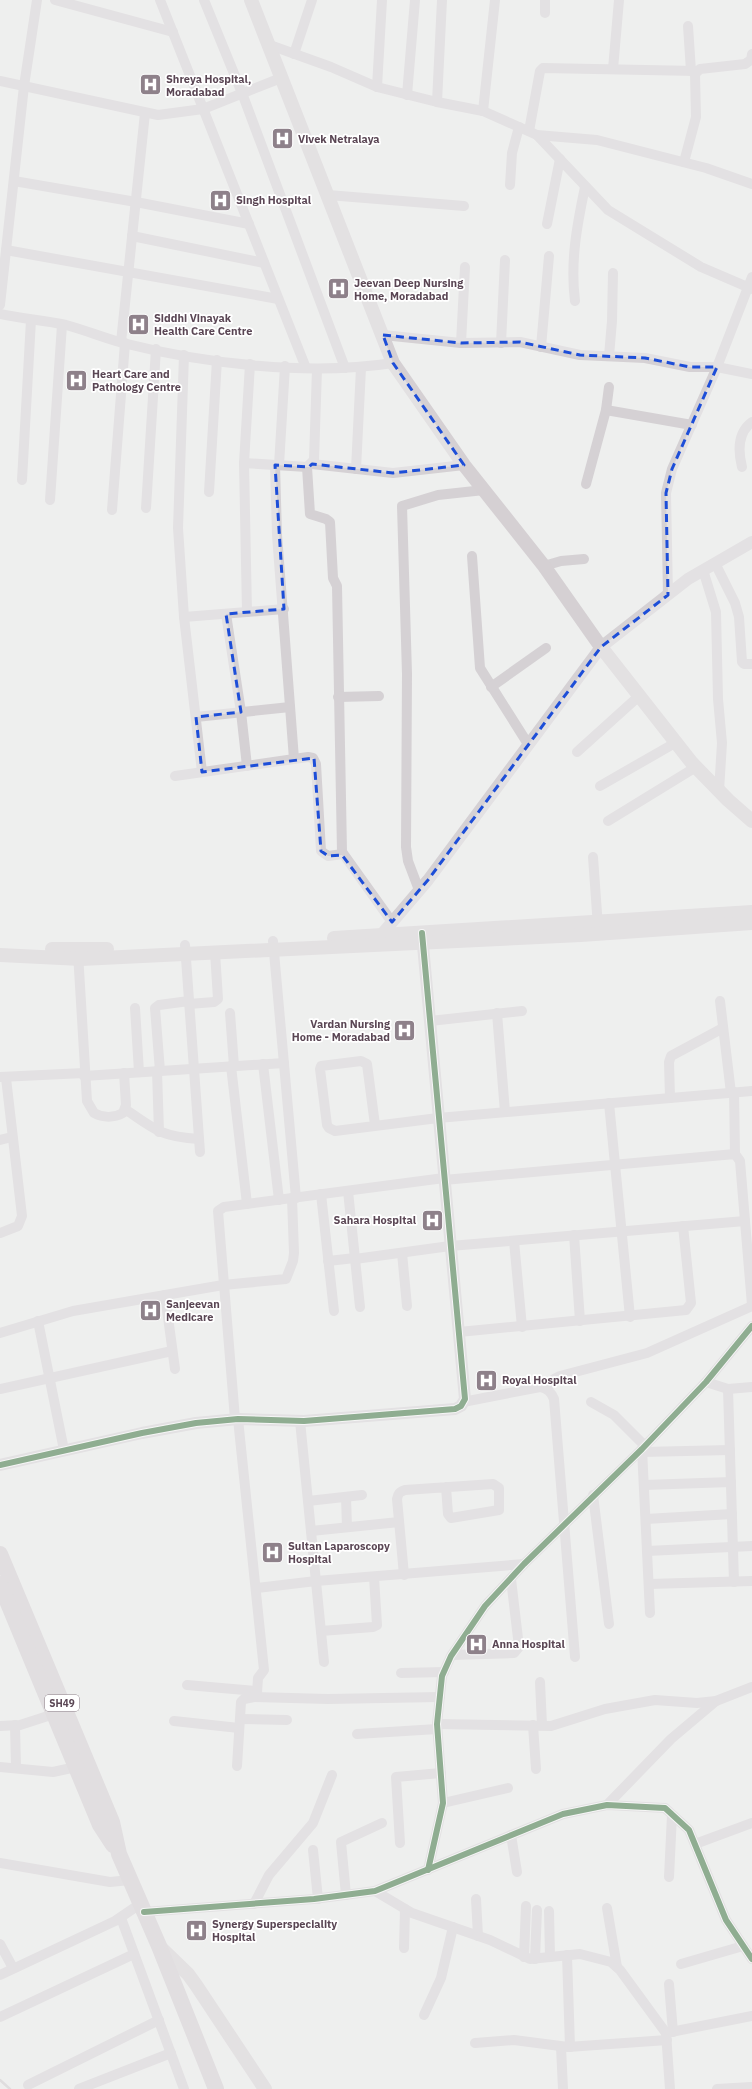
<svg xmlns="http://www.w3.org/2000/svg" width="752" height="2089" font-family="'IBM Plex Sans',sans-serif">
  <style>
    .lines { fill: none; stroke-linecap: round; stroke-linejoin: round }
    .minor { stroke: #d5d1d4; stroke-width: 10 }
    .tertiary { stroke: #d5d1d4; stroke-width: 12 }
    .secondary { stroke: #d5d0d3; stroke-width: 14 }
    .primary { stroke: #d0cace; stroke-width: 16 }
    .rail { stroke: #ccc8ca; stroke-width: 2.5 }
    .cycleway-casing { stroke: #fff; stroke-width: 8 }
    .cycleway { stroke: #1b5e20; stroke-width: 6 }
    .marked { fill: none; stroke: #1d4ed8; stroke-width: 3; stroke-dasharray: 8 5; stroke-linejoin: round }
    .labels { text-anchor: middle; stroke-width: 3.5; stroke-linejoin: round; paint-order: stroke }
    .shield { fill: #fff; stroke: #8c7e87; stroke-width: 1 }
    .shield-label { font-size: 10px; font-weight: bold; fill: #5a4654 }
    .poi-label { font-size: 11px; font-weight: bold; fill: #5a4654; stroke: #fff; text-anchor: start }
  </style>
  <rect width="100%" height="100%" fill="#eeefee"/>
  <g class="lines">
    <g class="minor">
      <polyline points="55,0 173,32"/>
      <polyline points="160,0 306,368"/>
      <polyline points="204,0 242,93 345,368"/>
      <polyline points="545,13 545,0"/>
      <polyline points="688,26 691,71"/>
      <polyline points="267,44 331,67 377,87 437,102 483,111 537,135 597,140 706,168 752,184"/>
      <polyline points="294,54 312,0"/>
      <polyline points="613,69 619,0"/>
      <polyline points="0,81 158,115 203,109 281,78"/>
      <polyline points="377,87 382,0"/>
      <polyline points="407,95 415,0"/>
      <polyline points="437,102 442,0"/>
      <polyline points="483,111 495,0"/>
      <polyline points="529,131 540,71 543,68 697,71"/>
      <polyline points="537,135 608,210 701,267 752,289"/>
      <polyline points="684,162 696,117 695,74 700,69 745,64 751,60 752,54"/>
      <polyline points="14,181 136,202 249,224"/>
      <polyline points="510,185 512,153 519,127"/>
      <polyline points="328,195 464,206"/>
      <polyline points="547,224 560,159"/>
      <polyline points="132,236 264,263"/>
      <polyline points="6,250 278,299"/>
      <path d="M575 301C570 262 577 225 585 187"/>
      <polyline points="0,305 24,86 37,0"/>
      <path d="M0 314C22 319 44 320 66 325 85 330 104 338 123 343 206 364 309 376 393 363"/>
      <polyline points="383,335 461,343 520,342 580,355 645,358 690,367 717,367 752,374"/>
      <polyline points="121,342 145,113"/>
      <polyline points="461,343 465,267"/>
      <polyline points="501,343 505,260"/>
      <polyline points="541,347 549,256"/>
      <polyline points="184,355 178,528 184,617 202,772"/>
      <polyline points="609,356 612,321 613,273"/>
      <polyline points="606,410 692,425"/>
      <polyline points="244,463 307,467 314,460 317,369"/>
      <polyline points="312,464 393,473 464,465"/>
      <polyline points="275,465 277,535 294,759"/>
      <polyline points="279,465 285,366"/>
      <polyline points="307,467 310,514 326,519 330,522 333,578 337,586 342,852 392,922"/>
      <path d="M742 467C738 451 737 433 752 422"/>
      <polyline points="356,469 361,368"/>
      <polyline points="22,480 31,320"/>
      <polyline points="586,484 606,410 609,387"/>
      <polyline points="209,492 217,360"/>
      <polyline points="50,500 62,325"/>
      <polyline points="146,508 156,349"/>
      <polyline points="112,510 125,343"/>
      <polyline points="472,556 480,668 528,744"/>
      <polyline points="715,563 735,603 739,617 742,662 744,664 752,664"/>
      <polyline points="544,566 561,561 584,559"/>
      <polyline points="703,570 716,612 718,699 722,743 719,791"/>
      <polyline points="668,595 666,493 672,469 717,367 752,277"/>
      <polyline points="247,612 244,463 250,364"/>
      <polyline points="226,614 241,712 247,766"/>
      <polyline points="184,617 284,609"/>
      <polyline points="491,687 546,648"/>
      <polyline points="338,697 379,696"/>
      <polyline points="196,717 290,707"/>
      <polyline points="577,752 639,696"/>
      <polyline points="175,776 308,757 313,758 316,764 321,851 328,856 343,854"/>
      <polyline points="600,786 675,743"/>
      <polyline points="608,821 696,767"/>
      <polyline points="593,857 598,927"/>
      <polyline points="419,890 408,861 406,847 407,674 402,506 438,495 484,490"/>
      <polyline points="273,941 296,1198"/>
      <polyline points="185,945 200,1152"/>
      <path d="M78 953 87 1101 94 1113C103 1118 114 1118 123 1113L126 1105 124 1073"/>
      <polyline points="720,1001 731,1093"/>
      <polyline points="189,1004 214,1002 218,999 215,952"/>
      <polyline points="135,1008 139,1072"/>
      <polyline points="230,1013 234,1066"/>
      <polyline points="497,1013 505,1112"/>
      <polyline points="430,1021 522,1011"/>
      <polyline points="263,1064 279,1200"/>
      <polyline points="231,1066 247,1204"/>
      <polyline points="157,1071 159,1132"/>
      <polyline points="160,1071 155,1008 159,1005 189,1001"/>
      <polyline points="84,1076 284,1063"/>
      <polyline points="0,1077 84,1073"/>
      <polyline points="734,1092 735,1154"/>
      <polyline points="670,1098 669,1062 671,1056 723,1028"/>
      <polyline points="609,1103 630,1317"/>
      <path d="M125 1109C155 1130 162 1137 199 1139"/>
      <polyline points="375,1125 367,1064 361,1061 321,1066 320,1069 327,1125 329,1128 335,1131 438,1118 752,1091"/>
      <polyline points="0,1140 12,1137"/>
      <polyline points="444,1180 735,1154 740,1161 752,1305"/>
      <polyline points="348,1191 360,1307"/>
      <polyline points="321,1194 334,1311"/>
      <polyline points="0,1233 18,1226 22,1216 6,1078"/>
      <polyline points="574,1235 580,1321"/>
      <polyline points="514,1241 522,1327"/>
      <polyline points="402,1253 407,1306"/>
      <polyline points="355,1259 450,1246 745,1221"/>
      <polyline points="328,1261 355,1258"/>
      <polyline points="165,1295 175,1369"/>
      <polyline points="38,1321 64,1450"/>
      <polyline points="459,1332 686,1310 691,1303 683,1226"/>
      <polyline points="0,1333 73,1311 223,1285 286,1279 293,1261 294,1253 292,1198"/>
      <polyline points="706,1382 728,1389 752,1387"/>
      <polyline points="0,1389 172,1351"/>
      <polyline points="547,1389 554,1379 560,1376 647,1353 752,1306"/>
      <polyline points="728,1389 734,1582"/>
      <path d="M463 1402 540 1387C548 1389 551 1392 554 1399L575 1657"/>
      <polyline points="591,1402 614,1415 645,1446"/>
      <polyline points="235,1419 218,1211 224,1207 444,1178"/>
      <polyline points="300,1421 324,1662"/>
      <polyline points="642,1449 650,1613"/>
      <polyline points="642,1452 730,1450"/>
      <polyline points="644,1485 731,1482"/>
      <polyline points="593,1495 609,1624"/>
      <polyline points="346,1497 347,1527"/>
      <polyline points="308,1501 362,1495"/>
      <polyline points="646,1519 732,1514"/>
      <polyline points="311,1531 399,1522"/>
      <polyline points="647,1551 752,1546"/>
      <path d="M404 1575 397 1499C398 1494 399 1492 405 1490L493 1484 499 1488V1510L451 1518 448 1514 446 1487"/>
      <polyline points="649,1584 752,1581"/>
      <polyline points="257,1588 316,1581 524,1564"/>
      <polyline points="321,1631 373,1627 377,1625 374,1577"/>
      <polyline points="452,1655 514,1653 519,1647 511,1579"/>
      <polyline points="401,1673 444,1672"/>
      <polyline points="540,1682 542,1725"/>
      <polyline points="187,1685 257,1691"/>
      <polyline points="254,1697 328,1699 440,1697"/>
      <polyline points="240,1719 287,1720"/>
      <polyline points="174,1721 239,1728"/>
      <polyline points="437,1724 551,1726 605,1709 655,1700 697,1703 716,1701 752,1687"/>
      <polyline points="15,1725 16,1768"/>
      <polyline points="533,1725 536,1769"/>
      <polyline points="0,1726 20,1725 54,1714"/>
      <polyline points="357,1734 437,1729"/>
      <polyline points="237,1766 241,1702 244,1699 254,1697 257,1693 258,1678 264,1670 238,1419"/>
      <polyline points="0,1767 53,1772 76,1767"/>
      <polyline points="443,1803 508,1788"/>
      <polyline points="607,1805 671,1739 716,1701"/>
      <polyline points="511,1835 517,1872"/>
      <polyline points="400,1843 396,1777 441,1773"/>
      <polyline points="695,1844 752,1823"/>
      <polyline points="313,1850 318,1899"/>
      <polyline points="0,1863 110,1882 130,1880"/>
      <polyline points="428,1870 443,1803 437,1724 442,1676 451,1656 485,1606 524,1564 642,1449 706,1382 752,1326"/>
      <polyline points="669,1877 672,1815"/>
      <polyline points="375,1891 412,1913 490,1940 530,1959 580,1954 611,1962 620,1970 666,2033 670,2089"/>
      <polyline points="346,1895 341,1842 382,1823"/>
      <polyline points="476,1899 478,1936"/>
      <polyline points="254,1904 269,1875 313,1823 332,1775"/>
      <polyline points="607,1908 617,1967"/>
      <polyline points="549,1911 550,1957"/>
      <polyline points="144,1912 314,1899 375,1891 563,1814 607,1805 665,1808 689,1830 726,1920 752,1959"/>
      <polyline points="121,1918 184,2089"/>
      <polyline points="0,1944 13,1968"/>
      <polyline points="404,1948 405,1909"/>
      <polyline points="567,1955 570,2047"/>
      <polyline points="524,1957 526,1906"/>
      <polyline points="535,1959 537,1910"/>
      <polyline points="681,1964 743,1946"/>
      <polyline points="0,1975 115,1921 140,1904"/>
      <polyline points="669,1984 673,2032"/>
      <polyline points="424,2015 441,1978 453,1927"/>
      <polyline points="0,2017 134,1954"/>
      <polyline points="666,2033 752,2016"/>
      <polyline points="475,2043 514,2040 568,2047 667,2040"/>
      <polyline points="561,2047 563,2089"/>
      <polyline points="28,2085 159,2020"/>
      <polyline points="79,2089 171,2053"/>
      <polyline points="717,2089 751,2087"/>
    </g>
    <g class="tertiary">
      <polyline points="379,940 382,934 428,880 601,647 688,579 752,542"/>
      <polyline points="0,1465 142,1433 196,1423 238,1419 304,1421 455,1409 461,1406 465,1399 422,935"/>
    </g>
    <g class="secondary">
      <polyline points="251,0 393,363 464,465 544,566 601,647 692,763 728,800 752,821"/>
      <polyline points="334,938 752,912"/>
      <polyline points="52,949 107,949"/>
      <polyline points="0,955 81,959 581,935 752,923"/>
      <polyline points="160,1947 188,1974 196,1985 265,2089"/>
    </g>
    <g class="primary">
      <polyline points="0,1554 112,1822 119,1854 159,1946 216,2089"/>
      <polyline points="0,1584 100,1825 113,1845"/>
    </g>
    <polyline class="rail" points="0,2080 10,2089"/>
    <defs>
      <g id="cycleway">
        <polyline points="0,1465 142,1433 196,1423 238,1419 304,1421 455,1409 461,1406 465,1399 422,933"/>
        <polyline points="428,1870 443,1803 437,1724 442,1676 451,1656 485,1606 524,1564 642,1449 706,1382 752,1326"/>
        <polyline points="144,1912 314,1899 375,1891 563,1814 607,1805 665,1808 689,1830 726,1920 752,1959"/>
      </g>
    </defs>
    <use href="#cycleway" class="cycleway-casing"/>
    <use href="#cycleway" class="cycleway"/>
  </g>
  <path d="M0 0H752V2089H0ZM383 335 461 343 520 342 580 355 645 358 690 367H717L672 469 666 493 668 595 601 647 428 880 392 922 342 855 328 856 321 851 314 758 202 772 196 717 241 712 226 614 284 609 275 465 309 467 312 464 393 473 464 465 393 363Z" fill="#eeefee" fill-opacity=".55" fill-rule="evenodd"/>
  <path class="marked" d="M383 335 461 343 520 342 580 355 645 358 690 367H717L672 469 666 493 668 595 601 647 428 880 392 922 342 855 328 856 321 851 314 758 202 772 196 717 241 712 226 614 284 609 275 465 309 467 312 464 393 473 464 465 393 363Z"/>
  <defs>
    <symbol id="hospital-square" viewBox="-11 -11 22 22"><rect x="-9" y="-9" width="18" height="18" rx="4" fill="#8e818a" stroke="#fff"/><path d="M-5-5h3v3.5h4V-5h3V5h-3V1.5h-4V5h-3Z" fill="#fff"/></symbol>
  </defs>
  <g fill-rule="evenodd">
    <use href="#hospital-square" x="138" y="72" width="25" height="25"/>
    <use href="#hospital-square" x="270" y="126" width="25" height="25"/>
    <use href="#hospital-square" x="208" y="188" width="25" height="25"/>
    <use href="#hospital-square" x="326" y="276" width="25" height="25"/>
    <use href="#hospital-square" x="126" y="312" width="25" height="25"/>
    <use href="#hospital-square" x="64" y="368" width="25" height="25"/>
    <use href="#hospital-square" x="392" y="1018" width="25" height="25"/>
    <use href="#hospital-square" x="420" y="1208" width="25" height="25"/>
    <use href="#hospital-square" x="138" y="1298" width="25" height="25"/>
    <use href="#hospital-square" x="474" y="1368" width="25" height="25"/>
    <use href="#hospital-square" x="260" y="1540" width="25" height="25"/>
    <use href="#hospital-square" x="464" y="1632" width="25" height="25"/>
    <use href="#hospital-square" x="184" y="1918" width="25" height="25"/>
  </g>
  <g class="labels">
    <rect class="shield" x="45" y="1695" width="34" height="16" rx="3"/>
    <g class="shield-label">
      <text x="62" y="1707">SH49</text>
    </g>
    <g class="poi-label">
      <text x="166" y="83">Shreya Hospital,<tspan x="166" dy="13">Moradabad</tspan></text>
      <text x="298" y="143">Vivek Netralaya</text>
      <text x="236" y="204">Singh Hospital</text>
      <text x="354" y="287">Jeevan Deep Nursing<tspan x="354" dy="13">Home, Moradabad</tspan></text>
      <text x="154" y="322">Siddhi Vinayak<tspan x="154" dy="13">Health Care Centre</tspan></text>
      <text x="92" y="378">Heart Care and<tspan x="92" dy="13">Pathology Centre</tspan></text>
      <text x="390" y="1028" text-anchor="end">Vardan Nursing<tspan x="390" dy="13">Home - Moradabad</tspan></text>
      <text x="416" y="1224" text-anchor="end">Sahara Hospital</text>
      <text x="166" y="1308">Sanjeevan<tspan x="166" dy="13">Medicare</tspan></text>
      <text x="502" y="1384">Royal Hospital</text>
      <text x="288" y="1550">Sultan Laparoscopy<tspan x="288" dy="13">Hospital</tspan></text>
      <text x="492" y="1648">Anna Hospital</text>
      <text x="212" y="1928">Synergy Superspeciality<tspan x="212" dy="13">Hospital</tspan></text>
    </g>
  </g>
</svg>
